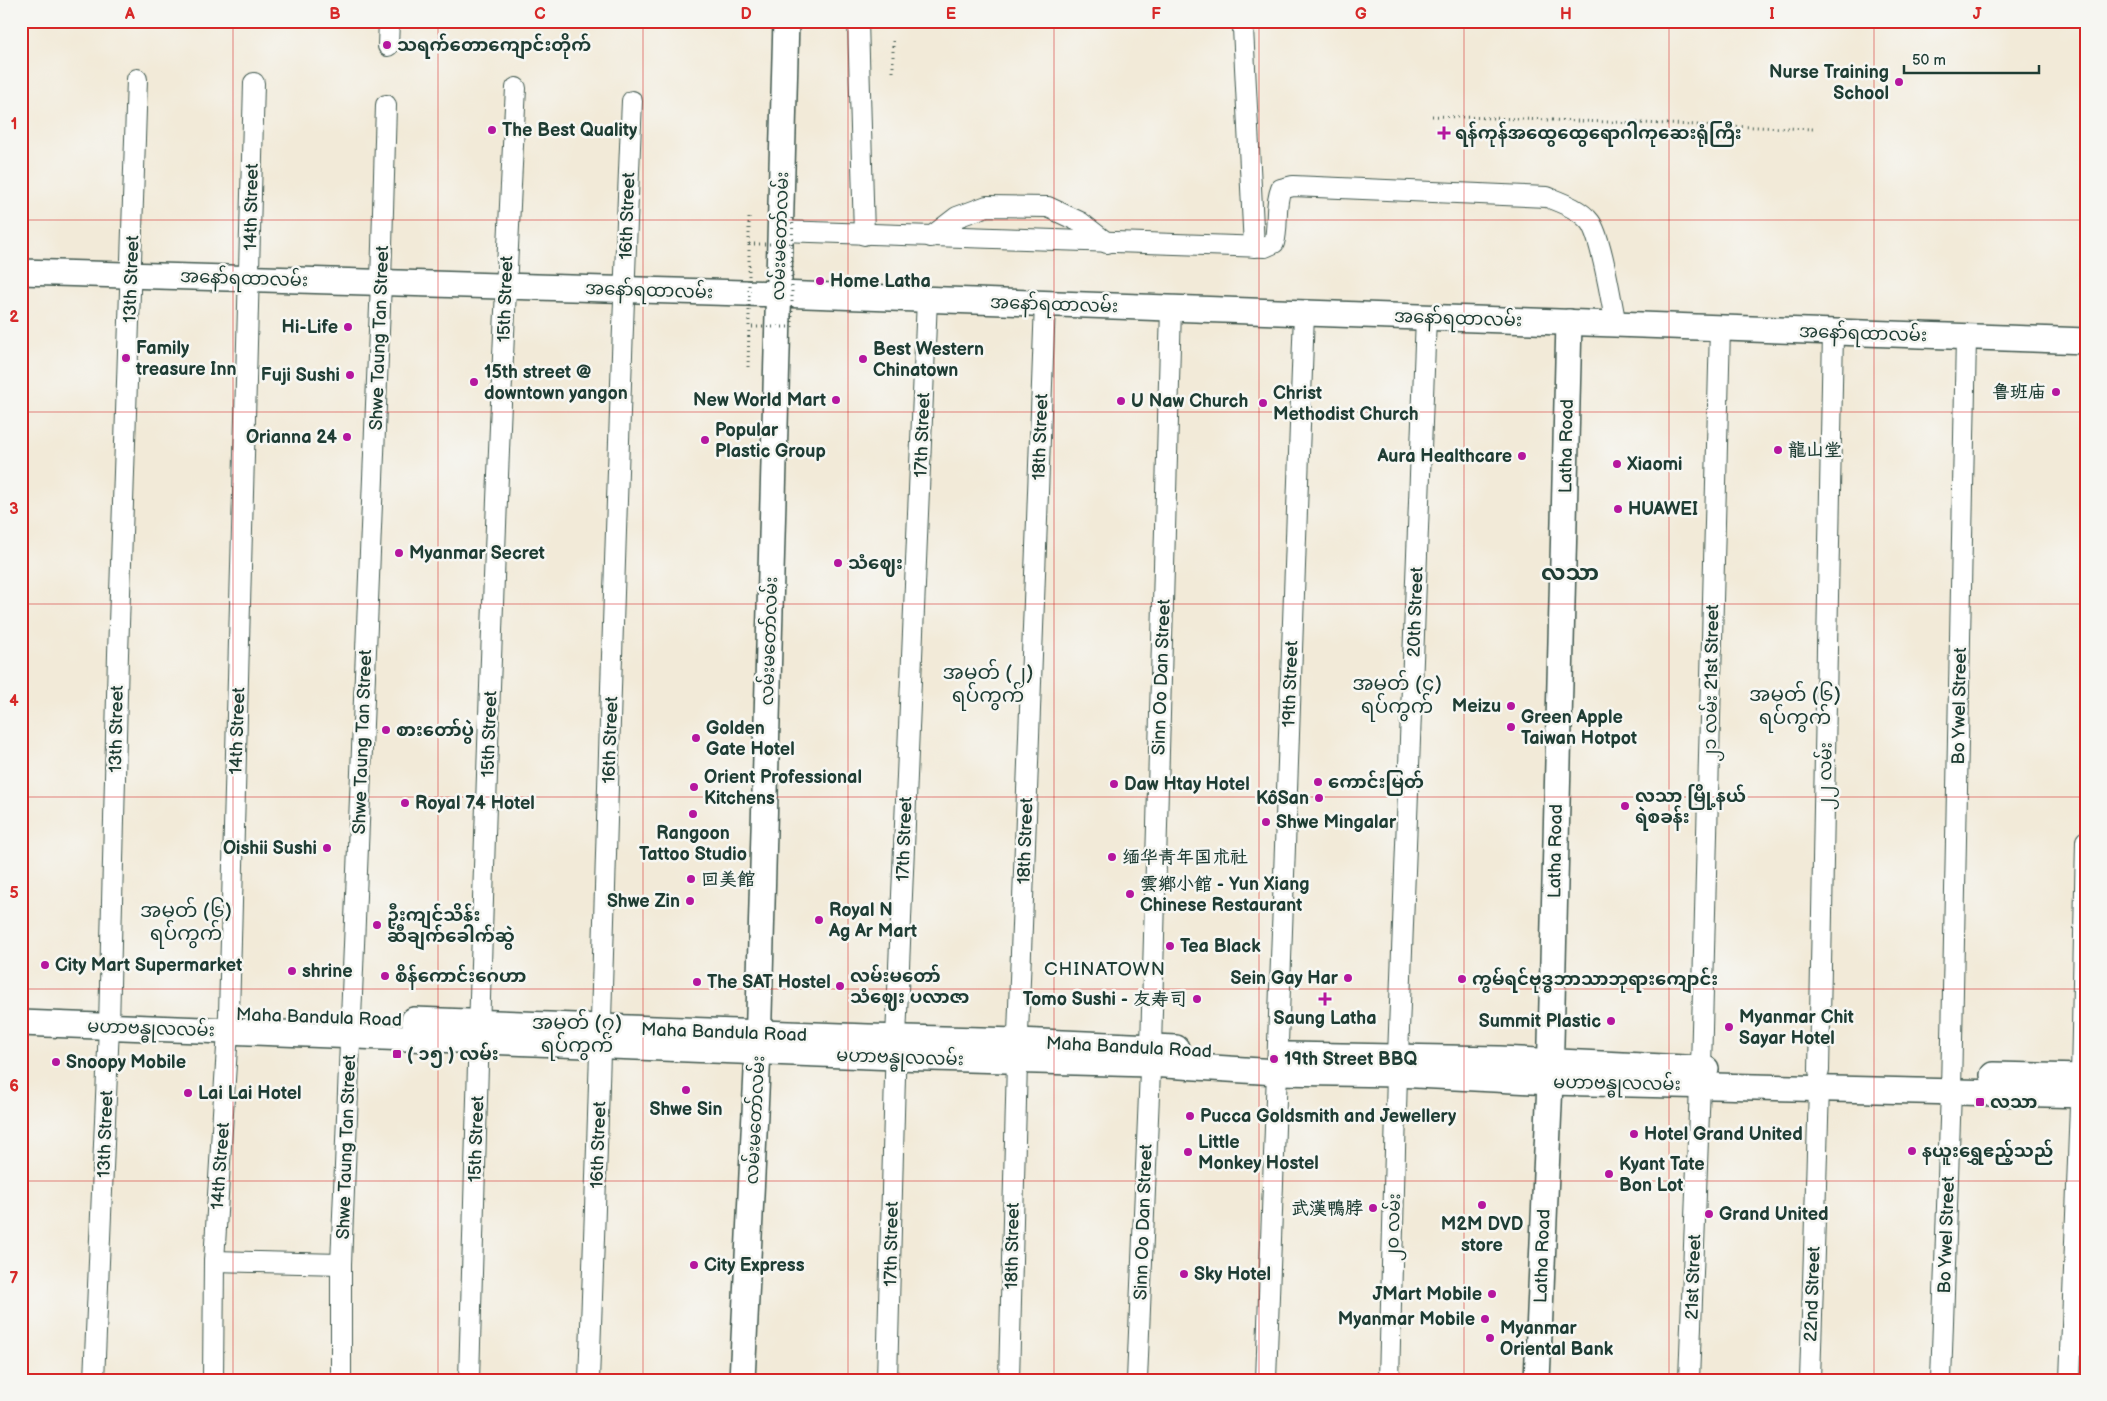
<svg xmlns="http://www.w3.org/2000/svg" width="2107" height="1401" font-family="'Balsamiq Sans','LXGW WenKai TC','Noto Sans Myanmar',sans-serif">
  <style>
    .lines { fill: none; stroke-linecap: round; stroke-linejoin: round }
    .minor-casing { stroke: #3f574d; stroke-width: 22 }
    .major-casing { stroke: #3f574d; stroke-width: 28 }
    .path { stroke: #3f574d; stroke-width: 3; stroke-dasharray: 1 4; stroke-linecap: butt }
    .minor { stroke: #fff; stroke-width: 20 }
    .major { stroke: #fff; stroke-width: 25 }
    .path-bridge { stroke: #3f574d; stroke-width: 3; stroke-dasharray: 1 4; stroke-linecap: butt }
    .grid { fill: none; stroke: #d62828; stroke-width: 1; stroke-opacity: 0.55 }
    .poi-dot { fill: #b5179e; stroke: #f6f6f2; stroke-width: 2 }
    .labels { text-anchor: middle; stroke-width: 5; stroke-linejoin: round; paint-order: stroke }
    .poi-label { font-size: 18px; font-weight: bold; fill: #1f3d34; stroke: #f6f6f2; text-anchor: start }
    .street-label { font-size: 18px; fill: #1f3d34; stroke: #f6f6f2 }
    .neighbourhood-label { font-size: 19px; letter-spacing: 1px; fill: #1f3d34; stroke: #f6f6f2 }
    .quarter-label { font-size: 20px; fill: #1f3d34; stroke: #f6f6f2 }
    .district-label { font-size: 22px; font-weight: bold; fill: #1f3d34; stroke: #f6f6f2 }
    .neatline { fill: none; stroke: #d62828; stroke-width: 2 }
    .grid-label { font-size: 16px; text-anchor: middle; font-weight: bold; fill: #d62828 }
  </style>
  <rect width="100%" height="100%" fill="#f6f6f2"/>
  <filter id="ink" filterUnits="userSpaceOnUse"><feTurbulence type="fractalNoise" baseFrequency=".02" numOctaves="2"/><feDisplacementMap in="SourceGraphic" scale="10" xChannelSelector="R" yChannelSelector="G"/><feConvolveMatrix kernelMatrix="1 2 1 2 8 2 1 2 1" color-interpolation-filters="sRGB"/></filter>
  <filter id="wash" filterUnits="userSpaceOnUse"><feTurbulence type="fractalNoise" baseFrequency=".0096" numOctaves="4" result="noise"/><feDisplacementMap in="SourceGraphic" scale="20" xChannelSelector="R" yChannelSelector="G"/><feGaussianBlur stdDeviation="1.12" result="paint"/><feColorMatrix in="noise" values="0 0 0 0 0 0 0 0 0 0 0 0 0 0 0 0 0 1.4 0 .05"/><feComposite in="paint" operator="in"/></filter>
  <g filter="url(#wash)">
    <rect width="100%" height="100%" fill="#f2ead8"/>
  </g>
  <g filter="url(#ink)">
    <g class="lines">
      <defs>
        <g id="minor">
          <polyline points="858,21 864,235"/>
          <polyline points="1243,28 1254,247"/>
          <polyline points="388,46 389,21"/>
          <path d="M781 231 1265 247 1274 243C1279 226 1274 206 1281 189L1293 186 1547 197C1562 203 1580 209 1590 222 1602 238 1611 302 1616 324"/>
          <polyline points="931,237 957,217 987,206 1048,207 1080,222 1107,243"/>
          <polyline points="1398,1056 1426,317"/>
          <polyline points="1701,1068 1720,328"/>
          <polyline points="1819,1071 1833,332"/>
          <polyline points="214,1261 341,1264"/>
          <polyline points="94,1380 109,1026 118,654 137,79"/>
          <polyline points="213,1380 214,1261 229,1014 254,83"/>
          <polyline points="341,1380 341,1264 381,282 386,105"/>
          <path d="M469 1380C481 949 493 518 516 88"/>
          <path d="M589 1380C605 954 613 527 632 101"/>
          <polyline points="887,1380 896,1038 927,299"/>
          <polyline points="1009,1380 1017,1061 1045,303"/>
          <polyline points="1137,1380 1151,1047 1171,308"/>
          <polyline points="1266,1380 1304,313"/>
          <polyline points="1389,1380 1397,1074"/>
          <polyline points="1689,1380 1700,1085"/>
          <polyline points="1810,1380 1819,1088"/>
          <polyline points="1941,1380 1951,1091 1966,337"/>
          <polyline points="2070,1380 2081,1077 2086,841"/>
        </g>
        <g id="major">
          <polyline points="21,272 778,294 2086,341"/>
          <polyline points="414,1020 868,1037 1018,1041 1176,1048"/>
          <polyline points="21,1023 895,1057 1149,1064 1276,1072 1397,1074 1550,1082 2086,1095"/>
          <polyline points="1289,1055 1499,1059 1706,1069"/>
          <polyline points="1993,1075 2086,1077"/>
          <polyline points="742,1380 758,1051 786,21"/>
          <polyline points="1537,1380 1550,1082 1569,322"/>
        </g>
      </defs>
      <use href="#minor" class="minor-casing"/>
      <use href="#major" class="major-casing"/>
      <g class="path">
        <polyline points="893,72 893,38"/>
        <polyline points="1432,116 1815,129"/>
        <polyline points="749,244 749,215"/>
        <polyline points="748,367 749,327"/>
      </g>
      <use href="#minor" class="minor"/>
      <use href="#major" class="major"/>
      <g class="path-bridge">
        <rect x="749" y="244" width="43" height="83"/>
        <polyline points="792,244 793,217"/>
      </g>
    </g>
  </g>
  <path class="grid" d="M233 21V1380M438 21V1380M643 21V1380M848 21V1380M1054 21V1380M1259 21V1380M1464 21V1380M1669 21V1380M1874 21V1380M21 220H2086M21 412H2086M21 604H2086M21 797H2086M21 989H2086M21 1181H2086"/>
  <g class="poi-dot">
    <circle cx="387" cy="45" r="5"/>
    <circle cx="1899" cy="82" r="5"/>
    <circle cx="492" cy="130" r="5"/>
    <path d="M1441.5 125.5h5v5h5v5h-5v5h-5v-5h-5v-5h5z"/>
    <circle cx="820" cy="281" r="5"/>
    <circle cx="348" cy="327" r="5"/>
    <circle cx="126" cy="358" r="5"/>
    <circle cx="863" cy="359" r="5"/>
    <circle cx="350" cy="375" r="5"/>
    <circle cx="474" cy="382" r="5"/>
    <circle cx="2056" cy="392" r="5"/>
    <circle cx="836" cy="400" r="5"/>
    <circle cx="1121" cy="401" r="5"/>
    <circle cx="1263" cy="403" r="5"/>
    <circle cx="347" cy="437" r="5"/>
    <circle cx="705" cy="440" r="5"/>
    <circle cx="1778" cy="450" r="5"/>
    <circle cx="1522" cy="456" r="5"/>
    <circle cx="1617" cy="464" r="5"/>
    <circle cx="1618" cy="509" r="5"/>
    <circle cx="399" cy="553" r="5"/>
    <circle cx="838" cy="563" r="5"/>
    <circle cx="1511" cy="706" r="5"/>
    <circle cx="1511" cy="727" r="5"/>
    <circle cx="386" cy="730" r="5"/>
    <circle cx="696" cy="738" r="5"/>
    <circle cx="1318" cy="782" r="5"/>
    <circle cx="1114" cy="784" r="5"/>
    <circle cx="694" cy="787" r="5"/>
    <circle cx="1319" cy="798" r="5"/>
    <circle cx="405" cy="803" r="5"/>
    <circle cx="1625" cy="806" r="5"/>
    <circle cx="693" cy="814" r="5"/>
    <circle cx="1266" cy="822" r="5"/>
    <circle cx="327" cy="848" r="5"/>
    <circle cx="1112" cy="857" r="5"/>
    <circle cx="691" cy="879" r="5"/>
    <circle cx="1130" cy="894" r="5"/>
    <circle cx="690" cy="901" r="5"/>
    <circle cx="819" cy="920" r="5"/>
    <circle cx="377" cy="925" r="5"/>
    <circle cx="1170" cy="946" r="5"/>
    <circle cx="45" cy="965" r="5"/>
    <circle cx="292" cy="971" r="5"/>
    <circle cx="385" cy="976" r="5"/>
    <circle cx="1348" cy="978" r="5"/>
    <circle cx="1462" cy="979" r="5"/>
    <circle cx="697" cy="982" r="5"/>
    <circle cx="840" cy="986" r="5"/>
    <circle cx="1197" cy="999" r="5"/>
    <path d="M1322.5 991.5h5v5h5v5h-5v5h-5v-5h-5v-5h5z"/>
    <circle cx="1611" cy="1021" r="5"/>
    <circle cx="1729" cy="1027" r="5"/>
    <rect x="392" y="1049" width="10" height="10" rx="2.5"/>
    <circle cx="1274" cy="1059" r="5"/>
    <circle cx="56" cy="1062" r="5"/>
    <circle cx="686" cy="1090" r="5"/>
    <circle cx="188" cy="1093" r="5"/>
    <rect x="1975" y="1097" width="10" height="10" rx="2.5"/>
    <circle cx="1190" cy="1116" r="5"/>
    <circle cx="1634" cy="1134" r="5"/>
    <circle cx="1912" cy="1151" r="5"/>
    <circle cx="1188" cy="1152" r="5"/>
    <circle cx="1609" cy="1174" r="5"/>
    <circle cx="1482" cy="1205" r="5"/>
    <circle cx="1373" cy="1208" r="5"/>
    <circle cx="1709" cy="1214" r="5"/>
    <circle cx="694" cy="1265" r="5"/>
    <circle cx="1184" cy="1274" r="5"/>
    <circle cx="1492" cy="1294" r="5"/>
    <circle cx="1485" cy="1319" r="5"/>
    <circle cx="1490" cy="1338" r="5"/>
  </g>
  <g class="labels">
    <g class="poi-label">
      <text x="397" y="51">သရက်တောကျောင်းတိုက်</text>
      <text x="1889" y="78" text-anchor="end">Nurse Training<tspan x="1889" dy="21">School</tspan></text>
      <text x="502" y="136">The Best Quality</text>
      <text x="1455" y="139">ရန်ကုန်အထွေထွေရောဂါကုဆေးရုံကြီး</text>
      <text x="830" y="287">Home Latha</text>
      <text x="338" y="333" text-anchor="end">Hi-Life</text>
      <text x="136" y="354">Family<tspan x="136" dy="21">treasure Inn</tspan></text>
      <text x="873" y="355">Best Western<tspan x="873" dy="21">Chinatown</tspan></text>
      <text x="484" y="378">15th street @<tspan x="484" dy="21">downtown yangon</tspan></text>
      <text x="340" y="381" text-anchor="end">Fuji Sushi</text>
      <text x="2046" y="398" text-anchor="end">鲁班庙</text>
      <text x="1273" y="399">Christ<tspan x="1273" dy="21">Methodist Church</tspan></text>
      <text x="826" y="406" text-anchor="end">New World Mart</text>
      <text x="1131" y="407">U Naw Church</text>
      <text x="715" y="436">Popular<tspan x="715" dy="21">Plastic Group</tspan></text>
      <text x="337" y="443" text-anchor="end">Orianna 24</text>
      <text x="1788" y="456">龍山堂</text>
      <text x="1512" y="462" text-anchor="end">Aura Healthcare</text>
      <text x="1627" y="470">Xiaomi</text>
      <text x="1628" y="515">HUAWEI</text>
      <text x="409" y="559">Myanmar Secret</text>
      <text x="848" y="569">သံဈေး</text>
      <text x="1501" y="712" text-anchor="end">Meizu</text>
      <text x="1521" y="723">Green Apple<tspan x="1521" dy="21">Taiwan Hotpot</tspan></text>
      <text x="706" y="734">Golden<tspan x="706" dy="21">Gate Hotel</tspan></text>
      <text x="396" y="736">စားတော်ပွဲ</text>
      <text x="704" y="783">Orient Professional<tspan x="704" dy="21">Kitchens</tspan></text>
      <text x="1328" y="788">ကောင်းမြတ်</text>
      <text x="1124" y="790">Daw Htay Hotel</text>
      <text x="1635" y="802">လသာ မြို့နယ်<tspan x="1635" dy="21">ရဲစခန်း</tspan></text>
      <text x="1309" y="804" text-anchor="end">KôSan</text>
      <text x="415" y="809">Royal 74 Hotel</text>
      <text x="1276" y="828">Shwe Mingalar</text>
      <text x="693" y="839" text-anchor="middle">Rangoon<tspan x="693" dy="21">Tattoo Studio</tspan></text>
      <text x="317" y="854" text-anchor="end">Oishii Sushi</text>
      <text x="1122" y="863">缅华青年国术社</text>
      <text x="701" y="885">回美館</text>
      <text x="1140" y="890">雲鄉小館 - Yun Xiang<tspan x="1140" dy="21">Chinese Restaurant</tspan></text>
      <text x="680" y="907" text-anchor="end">Shwe Zin</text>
      <text x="829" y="916">Royal N<tspan x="829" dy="21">Ag Ar Mart</tspan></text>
      <text x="387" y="921">ဦးကျင်သိန်း<tspan x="387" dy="21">ဆီချက်ခေါက်ဆွဲ</tspan></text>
      <text x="1180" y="952">Tea Black</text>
      <text x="55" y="971">City Mart Supermarket</text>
      <text x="302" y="977">shrine</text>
      <text x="395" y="982">စိန်ကောင်းဂေဟာ</text>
      <text x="850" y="982">လမ်းမတော်<tspan x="850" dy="21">သံဈေး ပလာဇာ</tspan></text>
      <text x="1338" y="984" text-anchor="end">Sein Gay Har</text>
      <text x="1472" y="985">ကွမ်ရင်ဗုဒ္ဓဘာသာဘုရားကျောင်း</text>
      <text x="707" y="988">The SAT Hostel</text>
      <text x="1187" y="1005" text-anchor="end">Tomo Sushi - 友寿司</text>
      <text x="1739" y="1023">Myanmar Chit<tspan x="1739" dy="21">Sayar Hotel</tspan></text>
      <text x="1325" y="1024" text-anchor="middle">Saung Latha</text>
      <text x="1601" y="1027" text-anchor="end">Summit Plastic</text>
      <text x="407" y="1060">( ၁၅ ) လမ်း</text>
      <text x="1284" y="1065">19th Street BBQ</text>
      <text x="66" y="1068">Snoopy Mobile</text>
      <text x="198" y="1099">Lai Lai Hotel</text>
      <text x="1990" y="1108">လသာ</text>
      <text x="686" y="1115" text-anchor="middle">Shwe Sin</text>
      <text x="1200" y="1122">Pucca Goldsmith and Jewellery</text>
      <text x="1644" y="1140">Hotel Grand United</text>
      <text x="1198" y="1148">Little<tspan x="1198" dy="21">Monkey Hostel</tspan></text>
      <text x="1922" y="1157">နယူးရွှေဧည့်သည်</text>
      <text x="1619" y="1170">Kyant Tate<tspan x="1619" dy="21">Bon Lot</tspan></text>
      <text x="1363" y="1214" text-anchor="end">武漢鴨脖</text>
      <text x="1719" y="1220">Grand United</text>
      <text x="1482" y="1230" text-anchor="middle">M2M DVD<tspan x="1482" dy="21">store</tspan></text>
      <text x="704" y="1271">City Express</text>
      <text x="1194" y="1280">Sky Hotel</text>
      <text x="1482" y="1300" text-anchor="end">JMart Mobile</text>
      <text x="1475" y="1325" text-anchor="end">Myanmar Mobile</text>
      <text x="1500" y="1334">Myanmar<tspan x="1500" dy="21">Oriental Bank</tspan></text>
    </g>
    <g class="street-label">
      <text transform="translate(251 207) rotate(-89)" y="6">14th Street</text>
      <text transform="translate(627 216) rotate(-88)" y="6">16th Street</text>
      <text transform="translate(780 236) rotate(-88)" y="6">လမ်းမတော်လမ်း</text>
      <text transform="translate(244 278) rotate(2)" y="6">အနော်ရထာလမ်း</text>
      <text transform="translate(131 279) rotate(-88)" y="6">13th Street</text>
      <text transform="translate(649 290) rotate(2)" y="6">အနော်ရထာလမ်း</text>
      <text transform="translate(505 299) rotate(-88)" y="6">15th Street</text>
      <text transform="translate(1054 304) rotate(2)" y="6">အနော်ရထာလမ်း</text>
      <text transform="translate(1458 318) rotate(2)" y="6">အနော်ရထာလမ်း</text>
      <text transform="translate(1863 333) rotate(2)" y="6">အနော်ရထာလမ်း</text>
      <text transform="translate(379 338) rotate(-88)" y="6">Shwe Taung Tan Street</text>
      <text transform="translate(922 435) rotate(-88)" y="6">17th Street</text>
      <text transform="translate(1040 437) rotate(-88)" y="6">18th Street</text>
      <text transform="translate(1566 446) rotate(-89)" y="6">Latha Road</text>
      <text transform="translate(1415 612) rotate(-88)" y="6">20th Street</text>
      <text transform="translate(769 641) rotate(-88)" y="6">လမ်းမတော်လမ်း</text>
      <text transform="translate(1161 677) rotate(-88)" y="6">Sinn Oo Dan Street</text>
      <text transform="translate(1711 683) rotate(-89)" y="6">၂၁ လမ်း 21st Street</text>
      <text transform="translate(1290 684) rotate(-88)" y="6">19th Street</text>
      <text transform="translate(1959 706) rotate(-89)" y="6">Bo Ywel Street</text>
      <text transform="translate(116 729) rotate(-89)" y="6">13th Street</text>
      <text transform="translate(237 731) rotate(-88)" y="6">14th Street</text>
      <text transform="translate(489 734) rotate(-88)" y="6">15th Street</text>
      <text transform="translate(610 740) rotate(-88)" y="6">16th Street</text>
      <text transform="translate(362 742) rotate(-88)" y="6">Shwe Taung Tan Street</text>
      <text transform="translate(1825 776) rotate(-89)" y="6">၂၂ လမ်း</text>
      <text transform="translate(904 839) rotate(-88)" y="6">17th Street</text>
      <text transform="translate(1025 841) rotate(-88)" y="6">18th Street</text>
      <text transform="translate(1555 851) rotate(-89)" y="6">Latha Road</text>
      <text transform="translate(319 1017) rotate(2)" y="6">Maha Bandula Road</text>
      <text transform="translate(151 1028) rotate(2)" y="6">မဟာဗန္ဓုလလမ်း</text>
      <text transform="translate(724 1032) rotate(2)" y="6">Maha Bandula Road</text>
      <text transform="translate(1129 1047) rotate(3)" y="6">Maha Bandula Road</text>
      <text transform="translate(900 1057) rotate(2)" y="6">မဟာဗန္ဓုလလမ်း</text>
      <text transform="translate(1617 1083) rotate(1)" y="6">မဟာဗန္ဓုလလမ်း</text>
      <text transform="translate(755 1120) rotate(-87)" y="6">လမ်းမတော်လမ်း</text>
      <text transform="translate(105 1134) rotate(-88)" y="6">13th Street</text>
      <text transform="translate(476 1139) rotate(-88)" y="6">15th Street</text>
      <text transform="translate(598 1145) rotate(-88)" y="6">16th Street</text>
      <text transform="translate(346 1147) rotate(-88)" y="6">Shwe Taung Tan Street</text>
      <text transform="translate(220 1166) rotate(-86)" y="6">14th Street</text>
      <text transform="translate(1143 1222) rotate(-88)" y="6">Sinn Oo Dan Street</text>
      <text transform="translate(1393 1227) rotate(-88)" y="6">၂၀ လမ်း</text>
      <text transform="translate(1946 1235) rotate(-88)" y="6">Bo Ywel Street</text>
      <text transform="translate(891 1244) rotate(-89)" y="6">17th Street</text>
      <text transform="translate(1012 1246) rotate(-89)" y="6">18th Street</text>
      <text transform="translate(1542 1256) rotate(-88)" y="6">Latha Road</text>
      <text transform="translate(1693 1277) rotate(-88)" y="6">21st Street</text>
      <text transform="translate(1812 1294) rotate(-88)" y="6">22nd Street</text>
    </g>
    <g class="neighbourhood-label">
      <text x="1105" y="975">CHINATOWN</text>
    </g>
    <g class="quarter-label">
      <text x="988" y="679">အမှတ် (၂)<tspan x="988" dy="23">ရပ်ကွက်</tspan></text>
      <text x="1397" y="690">အမှတ် (၄)<tspan x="1397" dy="23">ရပ်ကွက်</tspan></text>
      <text x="1795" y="701">အမှတ် (၆)<tspan x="1795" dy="23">ရပ်ကွက်</tspan></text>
      <text x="186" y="917">အမှတ် (၆)<tspan x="186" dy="23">ရပ်ကွက်</tspan></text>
      <text x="577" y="1029">အမှတ် (၇)<tspan x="577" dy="23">ရပ်ကွက်</tspan></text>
    </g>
    <g class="district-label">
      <text x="1570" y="580">လသာ</text>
    </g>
  </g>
  <rect width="2107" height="1401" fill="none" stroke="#f6f6f2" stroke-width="55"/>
  <path d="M1904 65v8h135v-8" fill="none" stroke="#1f3d34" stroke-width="2.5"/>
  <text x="1912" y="65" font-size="15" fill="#1f3d34" stroke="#f6f6f2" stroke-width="4" paint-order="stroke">50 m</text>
  <rect x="28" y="28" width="2052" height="1346" class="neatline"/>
  <g class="grid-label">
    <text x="130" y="19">A</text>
    <text x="335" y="19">B</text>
    <text x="540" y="19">C</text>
    <text x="746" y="19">D</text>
    <text x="951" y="19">E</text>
    <text x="1156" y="19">F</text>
    <text x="1361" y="19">G</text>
    <text x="1566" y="19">H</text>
    <text x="1772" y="19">I</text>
    <text x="1977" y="19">J</text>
    <text x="14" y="129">1</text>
    <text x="14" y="322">2</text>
    <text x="14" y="514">3</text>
    <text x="14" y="706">4</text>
    <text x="14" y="898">5</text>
    <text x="14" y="1091">6</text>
    <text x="14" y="1283">7</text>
  </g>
</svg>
